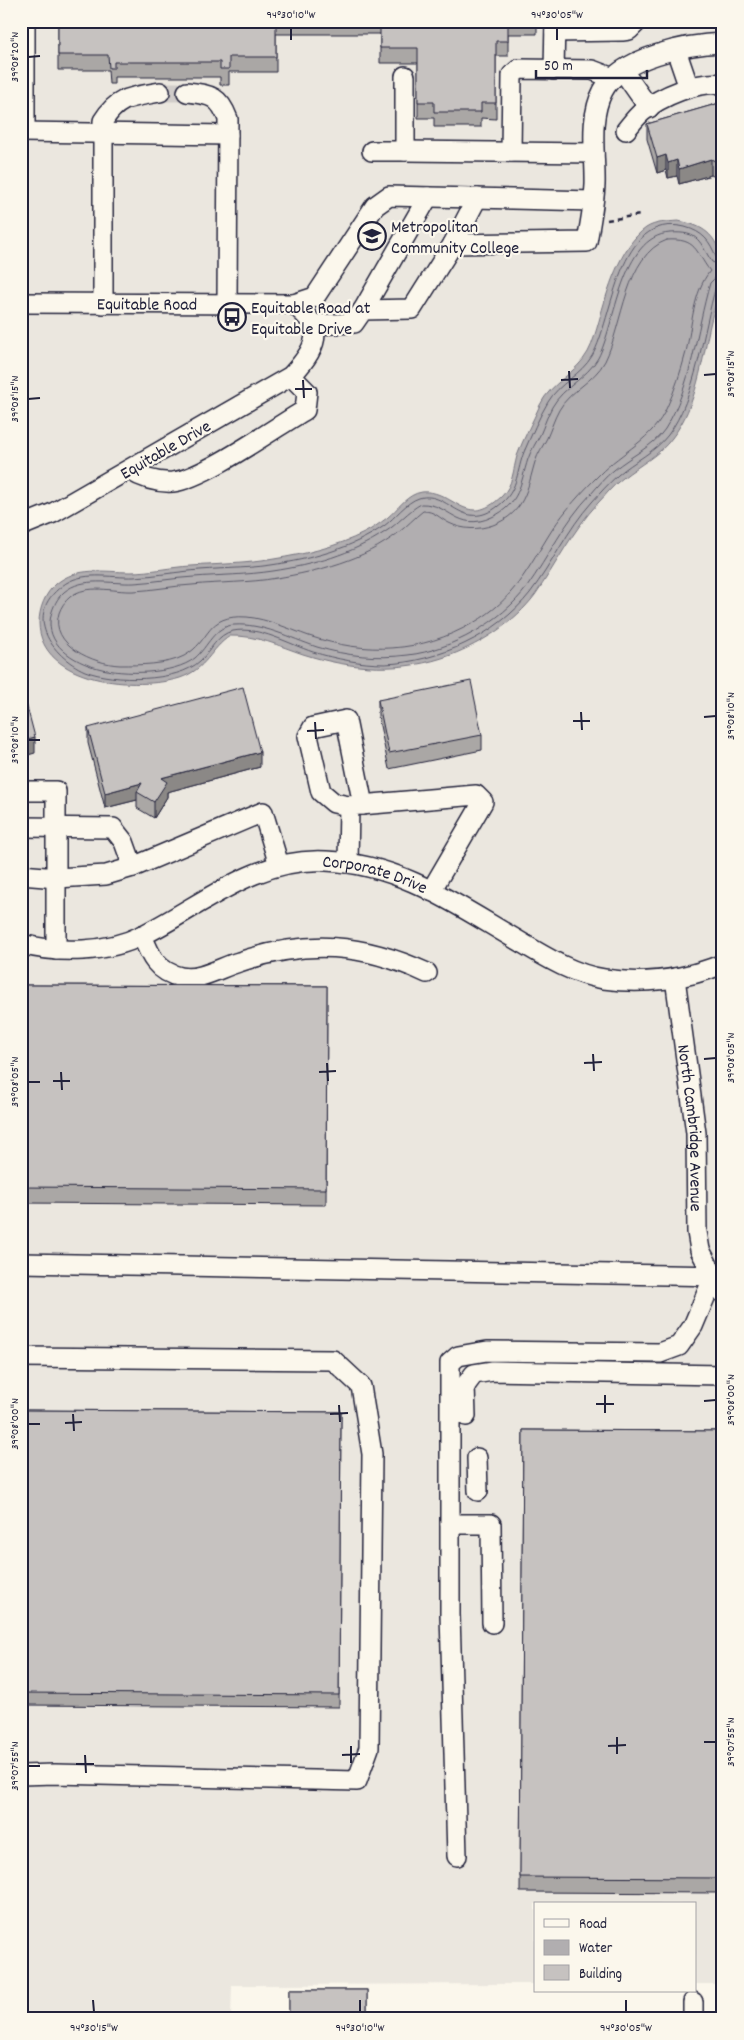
<svg xmlns="http://www.w3.org/2000/svg" width="744" height="2040" font-family="Dekko,sans-serif">
  <style>
    .built { fill: #ebe7df }
    .water { fill: #b1aeb0; stroke: #787681 }
    .lines { fill: none; stroke-linecap: round; stroke-linejoin: round }
    .shore { stroke: #5b5a6a; stroke-width: 1 }
    .minor-tunnel { stroke: #d0ccc9; stroke-width: 19; stroke-dasharray: 19 9; stroke-linecap: butt }
    .minor-casing { stroke: #22223b; stroke-width: 22 }
    .path { stroke: #22223b; stroke-width: 2.5; stroke-dasharray: 5 4; stroke-linecap: butt }
    .minor { stroke: #fbf7ec; stroke-width: 19 }
    .wall { fill: #aaa7a5; stroke: #22223b }
    .shaded-wall { fill: #8b8886; stroke: #22223b }
    .building { fill: #c6c2c0; stroke: #22223b }
    .ticks { fill: none; stroke: #22223b; stroke-width: 2 }
    .labels { text-anchor: middle; stroke-width: 4.5; stroke-linejoin: round; paint-order: stroke }
    .poi-label { font-size: 18px; fill: #22223b; stroke: #fbf7ec; text-anchor: start }
    .street-label { font-size: 18px; fill: #22223b; stroke: #fbf7ec }
    .neatline { fill: none; stroke: #22223b; stroke-width: 2 }
    .ticks-label { font-size: 12px; text-anchor: middle; fill: #22223b }
  </style>
  <rect width="100%" height="100%" fill="#fbf7ec"/>
  <filter id="ink" filterUnits="userSpaceOnUse"><feTurbulence type="fractalNoise" baseFrequency=".02" numOctaves="2"/><feDisplacementMap in="SourceGraphic" scale="10" xChannelSelector="R" yChannelSelector="G"/><feConvolveMatrix kernelMatrix="1 2 1 2 8 2 1 2 1" color-interpolation-filters="sRGB"/></filter>
  <g filter="url(#ink)">
    <polygon class="built" points="21,21 723,21 723,1984 695,1984 695,1904 535,1904 535,1984 232,1985 231,2019 21,2019"/>
    <path class="water" d="M678 221C696 224 711 230 718 248 722 257 724 269 723 279 720 293 714 307 711 321 702 360 697 406 672 438 660 455 639 465 623 478 613 485 606 495 598 503 572 531 556 565 535 595 515 622 482 643 451 655 402 673 353 670 303 654 279 646 257 635 230 636 210 649 207 669 180 678 138 691 40 684 39 623 39 609 45 593 56 584 77 566 105 572 130 572 151 572 171 567 191 566 218 564 247 564 274 559 305 554 336 547 364 533 372 529 380 523 387 518 398 509 407 494 422 492 454 489 466 531 502 496 513 485 513 470 517 456 523 439 533 421 540 405 551 382 576 374 588 352 593 343 596 331 599 321 607 292 620 246 646 228 655 222 667 222 678 221Z"/>
    <g class="lines">
      <g class="shore">
        <path d="M667 240C697 238 695 251 710 271 693 292 692 326 686 352 681 371 675 390 667 407 653 440 622 451 599 475 582 492 565 510 552 530 528 568 514 600 473 623 421 653 366 655 309 636 289 629 268 619 247 617 204 614 212 641 184 656 167 665 139 665 120 665 94 664 49 645 59 613 61 607 65 601 70 597 87 583 113 592 134 591 153 590 173 586 192 585 220 582 249 583 277 578 319 571 364 560 398 533 407 526 414 518 423 511 435 511 439 518 449 523 463 530 479 530 493 525 525 513 527 489 535 462 538 453 543 446 547 438 551 429 554 419 559 410 570 390 594 382 605 361 623 325 625 255 667 240Z"/>
        <path d="M723 260 716 257C710 241 703 232 685 227 617 211 614 318 592 356 581 375 559 383 548 402 539 417 531 436 524 452 517 470 518 488 503 502 463 538 450 489 419 498 406 502 395 518 384 526 351 549 311 559 271 565 244 569 216 568 189 571 170 573 152 576 134 577 110 578 82 570 62 586 23 615 51 656 85 671 113 682 177 683 200 661 211 651 217 634 233 631 259 626 289 644 313 652 336 659 361 664 385 664 438 662 497 635 530 593 553 563 567 530 592 502 600 493 609 483 618 475 634 461 655 452 668 435 696 398 703 331 716 286L723 282"/>
        <path d="M723 266 712 262C699 242 700 231 670 233 621 236 616 324 598 358 587 378 563 387 552 407 547 416 544 426 540 435 536 443 531 450 528 459 520 484 520 504 492 517 457 533 450 503 421 504 408 511 398 524 385 532 352 554 313 565 273 571 247 575 220 575 194 577 174 578 154 582 134 583 111 584 83 576 64 592 57 598 53 607 51 615 44 644 74 662 98 668 123 675 174 675 195 658 208 647 214 626 234 625 262 623 290 638 317 647 347 656 377 659 408 655 451 650 501 622 527 587 549 556 564 522 591 494 598 486 605 477 614 470 630 456 653 447 665 429 692 386 696 331 710 283L715 278 723 276"/>
      </g>
      <polyline class="minor-tunnel" points="160,92 187,92"/>
      <defs>
        <g id="minor">
          <polyline points="555,32 622,31 629,30 638,21"/>
          <polyline points="676,50 689,88"/>
          <polyline points="554,70 555,21"/>
          <polyline points="623,71 649,108"/>
          <path d="M187 92C210 95 219 95 228 119L227 304"/>
          <path d="M626 130C631 124 636 117 642 112 661 96 697 81 723 84"/>
          <polyline points="21,132 228,135"/>
          <polyline points="25,132 25,21"/>
          <polyline points="372,151 405,151 405,76"/>
          <polyline points="405,151 594,153"/>
          <polyline points="511,152 512,75 519,69 592,70 613,78"/>
          <polyline points="453,244 477,198"/>
          <path id="s1" d="M21 303 294 304C300 310 309 317 313 325 321 343 302 364 291 376L53 513 21 526"/>
          <path d="M103 304V121C118 96 133 97 160 92"/>
          <polyline points="294,304 315,297 375,206 389,196 593,201"/>
          <polyline points="363,310 428,197"/>
          <path d="M313 325 354 323 363 310 412 309 453 244 587 242C590 224 594 204 595 185 596 156 588 119 603 91 620 57 689 44 723 43"/>
          <path d="M129 470C142 478 157 483 173 482 203 479 276 427 305 410L307 392 291 376"/>
          <polyline points="21,791 56,791 56,950"/>
          <polyline points="349,806 334,803 321,792 308,736 313,727 346,720 363,805"/>
          <polyline points="21,827 113,828 124,842 133,867"/>
          <polyline points="348,863 349,806 476,795 483,802 431,891"/>
          <polyline points="21,875 57,878 106,875 133,867 263,812 279,865"/>
          <path d="M142 935C150 956 157 972 181 977 200 981 221 967 239 962 308 939 362 943 427 973"/>
          <path id="s2" d="M21 944C60 954 107 953 143 935 203 905 255 857 326 861 402 864 458 906 522 943 547 958 575 975 604 979 644 985 686 979 723 964"/>
          <path id="s3" d="M675 978 696 1133 697 1232 700 1250 723 1293"/>
          <polyline points="21,1263 723,1276"/>
          <polyline points="21,1357 333,1360 361,1386 372,1454 369,1748 357,1781 55,1774 21,1775"/>
          <polyline points="466,1416 465,1386 474,1374 493,1371 723,1375"/>
          <polyline points="477,1458 478,1491"/>
          <polyline points="450,1524 491,1524 492,1623"/>
          <polyline points="457,1856 450,1614 450,1363 458,1356 487,1351 660,1353 679,1346 693,1326 714,1276"/>
          <polyline points="693,2019 693,2002"/>
        </g>
      </defs>
      <use href="#minor" class="minor-casing"/>
      <polyline class="path" points="607,220 640,215"/>
      <use href="#minor" class="minor"/>
    </g>
    <g class="wall">
      <polygon points="58,21 537,21 537,34 508,34 508,56 496,56 496,119 481,118 481,127 434,127 434,118 418,118 418,63 380,63 380,34 276,34 276,72 229,72 229,85 220,85 220,77 114,77 114,84 109,84 108,70 58,70"/>
      <polygon points="723,102 723,181 711,175 679,184 677,176 668,178 666,170 657,173 647,139 647,124"/>
      <polygon points="378,700 482,735 482,750 389,769 378,716"/>
      <polygon points="88,728 260,767 167,792 167,797 154,818 137,808 137,800 105,808 88,743"/>
      <polygon points="21,985 327,986 326,1205 21,1203"/>
      <polygon points="21,1410 341,1412 339,1707 21,1705"/>
      <polygon points="523,1430 723,1431 723,1893 520,1892"/>
      <rect x="289" y="1990" width="78" height="29"/>
    </g>
    <g class="shaded-wall">
      <polygon points="666,155 666,170 657,173 657,158"/>
      <polygon points="711,159 711,175 679,184 679,169"/>
      <polygon points="677,160 677,176 668,178 668,163"/>
      <polygon points="35,737 35,753 21,757 21,741"/>
      <polygon points="260,752 260,767 167,792 167,797 154,818 154,802 161,778"/>
      <polygon points="142,783 137,792 137,800 105,808 105,793"/>
    </g>
    <g class="building">
      <polygon points="58,21 276,21 276,57 229,57 229,69 220,69 220,62 114,62 114,68 109,68 108,55 58,55"/>
      <polygon points="380,21 508,21 508,41 496,41 496,103 481,103 481,112 434,112 434,102 418,102 418,48 380,48"/>
      <polygon points="723,102 723,165 711,159 679,169 677,160 668,163 666,155 657,158 647,124"/>
      <polygon points="471,681 482,735 389,753 378,700"/>
      <polygon points="21,684 35,737 21,741"/>
      <polygon points="243,687 260,752 161,778 167,782 154,802 137,792 142,783 105,793 88,728"/>
      <polygon points="21,985 327,986 326,1189 21,1187"/>
      <polygon points="21,1410 341,1412 339,1695 21,1693"/>
      <polygon points="523,1430 723,1431 723,1878 520,1877"/>
      <polygon points="289,1990 367,1990 367,2016 308,2018 308,2016 289,2016"/>
    </g>
  </g>
  <path class="ticks" d="M291 28V40M557 28V40M28 57 40 56M569 371 570 388M704 375 716 374M303 380 304 398M561 380 578 379M295 389H312M28 399 40 398M581 712 582 730M704 717 716 716M573 721H590M315 722 316 739M307 731 324 730M28 740H40M593 1054 594 1071M704 1059 716 1058M327 1063 328 1081M584 1063 602 1062M61 1072 62 1090M319 1072 336 1071M53 1081H70M28 1082H40M605 1395V1413M704 1401 716 1400M596 1404H614M339 1405 340 1422M73 1414 74 1431M330 1414 348 1413M65 1423 82 1422M28 1424H40M617 1737V1754M704 1742H716M351 1746V1763M608 1746 626 1745M85 1755 86 1773M342 1755 360 1754M76 1764H94M28 1766H40M93 2000 94 2012M360 2000V2012M626 2000V2012"/>
  <defs>
    <symbol id="university-ring" viewBox="-11 -11 22 22"><circle r="9.5" fill="#fbf7ec" stroke="#22223b" stroke-width="1.5"/><path d="M0-5L7-2L0 1L-7-2ZM-4 1L0 2.5L4 1V4Q0 6-4 4Z" fill="#22223b"/></symbol>
    <symbol id="bus-ring" viewBox="-11 -11 22 22"><circle r="9.5" fill="#fbf7ec" stroke="#22223b" stroke-width="1.5"/><path d="M-5-6H5V4H4V6H2V4H-2V6H-4V4H-5ZM-3.5-4V0h7V-4ZM-3.5 1.2v1.5H-2V1.2ZM2 1.2v1.5H3.5V1.2Z" fill="#22223b"/></symbol>
  </defs>
  <g fill-rule="evenodd">
    <use href="#university-ring" x="356" y="220" width="32" height="32"/>
    <use href="#bus-ring" x="216" y="301" width="32" height="32"/>
  </g>
  <g class="labels">
    <g class="poi-label">
      <text x="391" y="232">Metropolitan<tspan x="391" dy="21">Community College</tspan></text>
      <text x="251" y="313">Equitable Road at<tspan x="251" dy="21">Equitable Drive</tspan></text>
    </g>
    <g class="street-label">
      <text dy="6" stroke="none"><textPath href="#s1" startOffset="126">Equitable Road</textPath></text>
      <text transform="translate(165 449) rotate(-30)" y="6">Equitable Drive</text>
      <text dy="6" stroke="none"><textPath href="#s2" startOffset="376">Corporate Drive</textPath></text>
      <text dy="6" stroke="none"><textPath href="#s3" startOffset="151">North Cambridge Avenue</textPath></text>
    </g>
  </g>
  <rect width="744" height="2040" fill="none" stroke="#fbf7ec" stroke-width="55"/>
  <rect x="534" y="1902" width="162" height="90" fill="#fbf7ec" stroke="#a4a2a5"/>
  <rect x="544" y="1919" width="25" height="8" fill="#fbf7ec" stroke="#a4a2a5"/>
  <text x="579" y="1928" font-size="15" fill="#22223b">Road</text>
  <rect x="544" y="1940" width="25" height="15" fill="#b1aeb0" stroke="#a4a2a5"/>
  <text x="579" y="1952" font-size="15" fill="#22223b">Water</text>
  <rect x="544" y="1965" width="25" height="15" fill="#c6c2c0" stroke="#a4a2a5"/>
  <text x="579" y="1978" font-size="15" fill="#22223b">Building</text>
  <path d="M536 70v8h111v-8" fill="none" stroke="#22223b" stroke-width="2.5"/>
  <text x="544" y="70" font-size="15" fill="#22223b" stroke="#fbf7ec" stroke-width="4" paint-order="stroke">50 m</text>
  <rect x="28" y="28" width="688" height="1984" class="neatline"/>
  <g class="ticks-label">
    <text x="291" y="18">94°30'10"W</text>
    <text x="557" y="18">94°30'05"W</text>
    <text transform="translate(14 57) rotate(-90)" y="4">39°08'20"N</text>
    <text transform="translate(730 374) rotate(-90)" y="4">39°08'15"N</text>
    <text transform="translate(14 399) rotate(-90)" y="4">39°08'15"N</text>
    <text transform="translate(730 716) rotate(-90)" y="4">39°08'10"N</text>
    <text transform="translate(14 740) rotate(-90)" y="4">39°08'10"N</text>
    <text transform="translate(730 1058) rotate(-90)" y="4">39°08'05"N</text>
    <text transform="translate(14 1082) rotate(-90)" y="4">39°08'05"N</text>
    <text transform="translate(730 1400) rotate(-90)" y="4">39°08'00"N</text>
    <text transform="translate(14 1424) rotate(-90)" y="4">39°08'00"N</text>
    <text transform="translate(730 1742) rotate(-90)" y="4">39°07'55"N</text>
    <text transform="translate(14 1766) rotate(-90)" y="4">39°07'55"N</text>
    <text x="94" y="2031">94°30'15"W</text>
    <text x="360" y="2031">94°30'10"W</text>
    <text x="626" y="2031">94°30'05"W</text>
  </g>
</svg>
